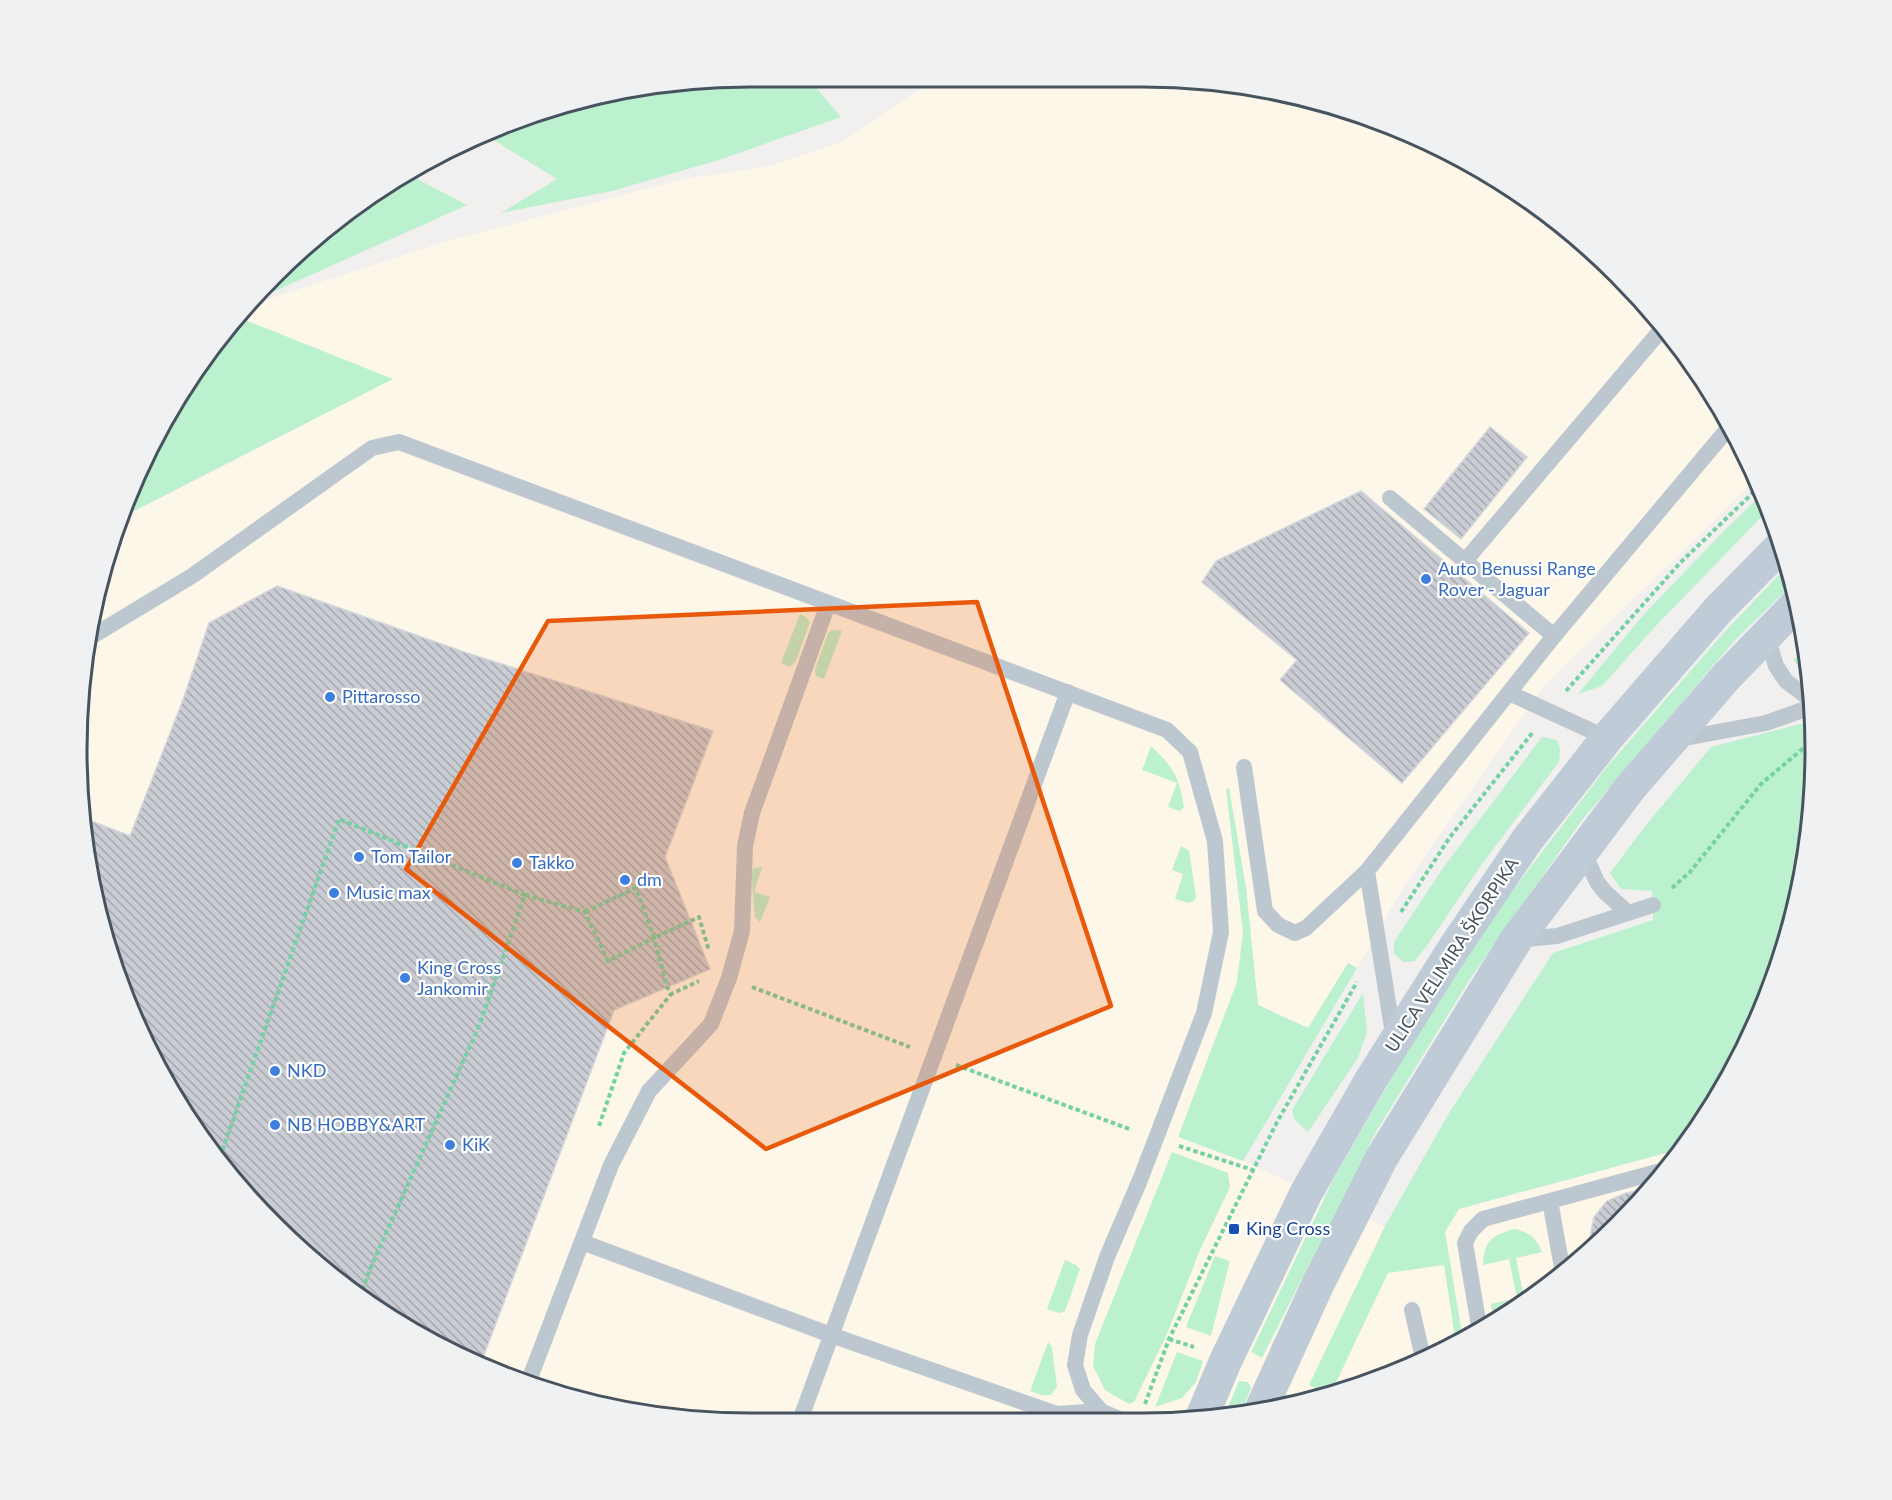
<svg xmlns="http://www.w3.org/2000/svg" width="1892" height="1500" font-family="Lato,sans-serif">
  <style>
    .commercial { fill: #fdf7e9 }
    .green { fill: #bcf1d0 }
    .building { fill: url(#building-back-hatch); stroke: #d3d6db; stroke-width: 1.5 }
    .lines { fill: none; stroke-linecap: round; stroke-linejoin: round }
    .path { stroke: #73d1a2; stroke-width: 4; stroke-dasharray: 4.5 3; stroke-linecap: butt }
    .lane { stroke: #bdc7cf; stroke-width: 16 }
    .secondary { stroke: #bfcbd7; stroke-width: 33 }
    .marked { fill: #e8590c; fill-opacity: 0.2; stroke: #e8590c; stroke-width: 4.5; stroke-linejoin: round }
    .shop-dot { fill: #3f7fe0; stroke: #fff; stroke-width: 2 }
    .transit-dot { fill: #1a4fb4; stroke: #fff; stroke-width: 2 }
    .labels { text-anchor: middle; stroke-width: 4.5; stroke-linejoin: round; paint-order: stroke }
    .shop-label { font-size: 18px; fill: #366cbe; stroke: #fff; text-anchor: start }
    .street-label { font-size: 18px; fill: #47535e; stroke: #fff }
    .transit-label { font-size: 18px; fill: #164399; stroke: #fff; text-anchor: start }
    .rim { fill: none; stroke: #47535e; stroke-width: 3 }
  </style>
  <defs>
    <pattern id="building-back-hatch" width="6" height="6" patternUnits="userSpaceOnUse" patternTransform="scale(1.5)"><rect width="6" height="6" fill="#c9ccd2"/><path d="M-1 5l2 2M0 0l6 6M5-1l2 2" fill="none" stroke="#a5a8ae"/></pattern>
  </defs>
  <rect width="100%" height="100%" fill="#f2efef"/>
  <polygon class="commercial" points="938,77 1186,78 1330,107 1398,130 1478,167 1552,216 1648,306 1725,413 1755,478 1743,492 1543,687 1404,886 1357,968 1348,963 1308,1028 1258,1005 1246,886 1226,789 1243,932 1237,983 1178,1137 1243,1161 1385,1226 1459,1209 1684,1148 1677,1160 1586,1256 1479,1333 1358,1388 1186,1422 750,1423 619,1411 493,1372 376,1310 274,1226 167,1087 100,925 77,750 99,576 124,517 392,379 240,318 250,305 444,242 684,179 770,166 842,142"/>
  <g class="green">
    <polygon points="750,77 807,77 841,117 719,160 612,191 501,213 557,179 487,136 575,100"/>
    <polygon points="406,173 467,205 253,301 274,274"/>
    <polygon points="240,318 393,379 134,511 131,499 167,414"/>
    <polygon points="1762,494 1769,509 1652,630 1602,686 1578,694 1645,613 1723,532"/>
    <polygon points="1787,566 1792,585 1735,640 1582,820 1468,982 1377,1130 1262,1358 1251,1352 1334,1178 1414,1039 1498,910 1606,768 1722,635"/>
    <polygon points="800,614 806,617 810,622 796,661 790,667 781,663"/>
    <polygon points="832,630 842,631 824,679 816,676 815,670 828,633"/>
    <polygon points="1807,649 1810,662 1810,677 1805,675 1793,660"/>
    <polygon points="1812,721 1814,794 1793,924 1746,1048 1684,1148 1459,1209 1445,1232 1463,1340 1456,1344 1444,1265 1388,1273 1331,1393 1327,1394 1309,1385 1385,1226 1449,1113 1553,953 1653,920 1652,891 1621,889 1610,873 1646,825 1711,747"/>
    <polygon points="1542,737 1557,740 1560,749 1559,762 1482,864 1428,944 1415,961 1404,962 1394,954 1394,942 1443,868"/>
    <path d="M1151 746C1173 767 1179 776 1184 807L1180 811 1168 807 1177 783 1142 770Z"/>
    <polygon points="1229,788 1246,887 1258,1005 1308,1028 1348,963 1357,968 1243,1161 1178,1137 1237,982 1243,932 1226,789"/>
    <polygon points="1181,846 1189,851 1196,896 1195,900 1189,903 1175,899 1183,874 1172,870"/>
    <polygon points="762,867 754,892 770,897 760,922 755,917 751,873 754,868"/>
    <polygon points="1363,993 1367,1032 1358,1058 1308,1132 1294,1119 1292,1110"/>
    <polygon points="1172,1152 1228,1173 1230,1187 1200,1250 1167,1334 1134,1402 1129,1404 1105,1390 1093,1366 1095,1344"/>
    <path d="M1515 1229C1530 1233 1536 1237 1542 1252L1516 1258 1524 1297 1530 1296 1496 1321 1493 1315 1491 1304 1517 1298 1509 1259 1483 1265C1484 1240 1492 1235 1515 1229Z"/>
    <polygon points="1215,1256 1230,1261 1211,1336 1186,1327"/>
    <polygon points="1065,1260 1076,1265 1080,1269 1065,1311 1059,1313 1047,1309"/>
    <polygon points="1048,1342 1052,1347 1057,1387 1051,1395 1042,1395 1030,1391"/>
    <polygon points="1177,1352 1203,1361 1196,1382 1182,1398 1155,1407"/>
    <polygon points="1239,1381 1248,1382 1251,1388 1242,1411 1225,1414"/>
  </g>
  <g class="building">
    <polygon points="1490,427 1527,457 1461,539 1424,509"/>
    <polygon points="1361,491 1529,633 1402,783 1280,680 1297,660 1202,582 1216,561"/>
    <polygon points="277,586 467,653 713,731 665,857 710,969 614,1010 484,1355 490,1371 376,1310 274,1226 167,1087 100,925 86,819 130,836 183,700 209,623"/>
    <polygon points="1649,1189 1590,1252 1588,1247 1594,1217 1607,1201 1626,1193"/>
  </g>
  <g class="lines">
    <g class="path">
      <polyline points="1566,691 1680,563 1759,487"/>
      <polyline points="1672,888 1690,872 1761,784 1812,741"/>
      <polyline points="585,912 636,888 654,938 699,917 709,951"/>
      <polyline points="1401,912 1450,837 1533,732"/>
      <polyline points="752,987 910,1047"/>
      <polyline points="956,1065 1132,1130"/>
      <polyline points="599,1126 624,1053 671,994"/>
      <polyline points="1179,1146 1253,1170"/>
      <polyline points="220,1157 339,819 525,895"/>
      <polyline points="360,1297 370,1269 479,1026 525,895 585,912 608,961 654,938 667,987 671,994 699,981"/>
      <polyline points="1169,1339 1194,1347"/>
      <polyline points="1145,1404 1169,1339 1277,1122 1357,982"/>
    </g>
    <g class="lane">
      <polyline points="1390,498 1554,636"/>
      <polyline points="1465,561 1661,330 1673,341"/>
      <polyline points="1767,635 1776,666 1786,681 1811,700"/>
      <polyline points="91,637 192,576 372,448 399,442 1167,730 1190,752 1215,841 1221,932 1204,1013 1140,1180 1107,1257 1080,1335 1075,1365 1083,1390 1101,1411 1126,1422"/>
      <polyline points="1509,693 1607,738"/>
      <polyline points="1674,740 1766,723 1811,707"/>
      <polyline points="1244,767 1265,911 1278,925 1295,933 1306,928 1367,871"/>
      <polyline points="1583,850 1597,882 1605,892 1628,913"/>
      <polyline points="1517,940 1557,936 1653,905"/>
      <polyline points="1394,1040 1367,871 1554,636 1731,425"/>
      <polyline points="1550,1201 1563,1273"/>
      <polyline points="582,1242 831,1335 1057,1414 1101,1411"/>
      <polyline points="1412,1310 1423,1358"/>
      <polyline points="1480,1332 1465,1243 1471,1231 1483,1219 1668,1169"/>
      <polyline points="528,1383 611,1165 649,1091 711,1024 729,978 742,931 745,846 752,813 828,604"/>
      <polyline points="799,1423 1068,692"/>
    </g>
    <g class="secondary">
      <polyline points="1262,1407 1318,1284 1381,1159 1516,940 1630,788 1727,676 1796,605"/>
      <polyline points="1201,1419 1226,1360 1306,1193 1372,1078 1454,948 1527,840 1607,738 1718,610 1782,545"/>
    </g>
  </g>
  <path class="marked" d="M977 602 1111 1006 766 1149 406 869 548 621Z"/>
  <g class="shop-dot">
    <circle cx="1426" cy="579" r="6"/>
    <circle cx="330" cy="697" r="6"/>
    <circle cx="359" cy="857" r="6"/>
    <circle cx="517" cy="863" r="6"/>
    <circle cx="625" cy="880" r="6"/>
    <circle cx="334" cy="893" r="6"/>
    <circle cx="405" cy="978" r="6"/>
    <circle cx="275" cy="1071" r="6"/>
    <circle cx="275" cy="1125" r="6"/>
    <circle cx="450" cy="1145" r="6"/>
  </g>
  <rect class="transit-dot" x="1228" y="1223" width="12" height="12" rx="3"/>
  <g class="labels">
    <g class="shop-label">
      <text x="1438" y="575">Auto Benussi Range<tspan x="1438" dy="21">Rover - Jaguar</tspan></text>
      <text x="342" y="703">Pittarosso</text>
      <text x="371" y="863">Tom Tailor</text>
      <text x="529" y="869">Takko</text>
      <text x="637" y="886">dm</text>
      <text x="346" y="899">Music max</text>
      <text x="417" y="974">King Cross<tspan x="417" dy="21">Jankomir</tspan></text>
      <text x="287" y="1077">NKD</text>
      <text x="287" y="1131">NB HOBBY&amp;ART</text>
      <text x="462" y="1151">KiK</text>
    </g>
    <g class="street-label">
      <text transform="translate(1452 955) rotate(-57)" y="6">ULICA VELIMIRA ŠKORPIKA</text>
    </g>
    <g class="transit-label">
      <text x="1246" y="1235">King Cross</text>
    </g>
  </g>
  <path d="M0 0H1892V1500H0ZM750 87H1142A663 663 0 0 1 1805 750V750A663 663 0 0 1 1142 1413H750A663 663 0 0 1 87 750V750A663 663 0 0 1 750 87Z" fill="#f0f1f2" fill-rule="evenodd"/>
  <path class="rim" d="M750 87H1142A663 663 0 0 1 1805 750V750A663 663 0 0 1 1142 1413H750A663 663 0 0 1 87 750V750A663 663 0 0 1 750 87Z"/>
</svg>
